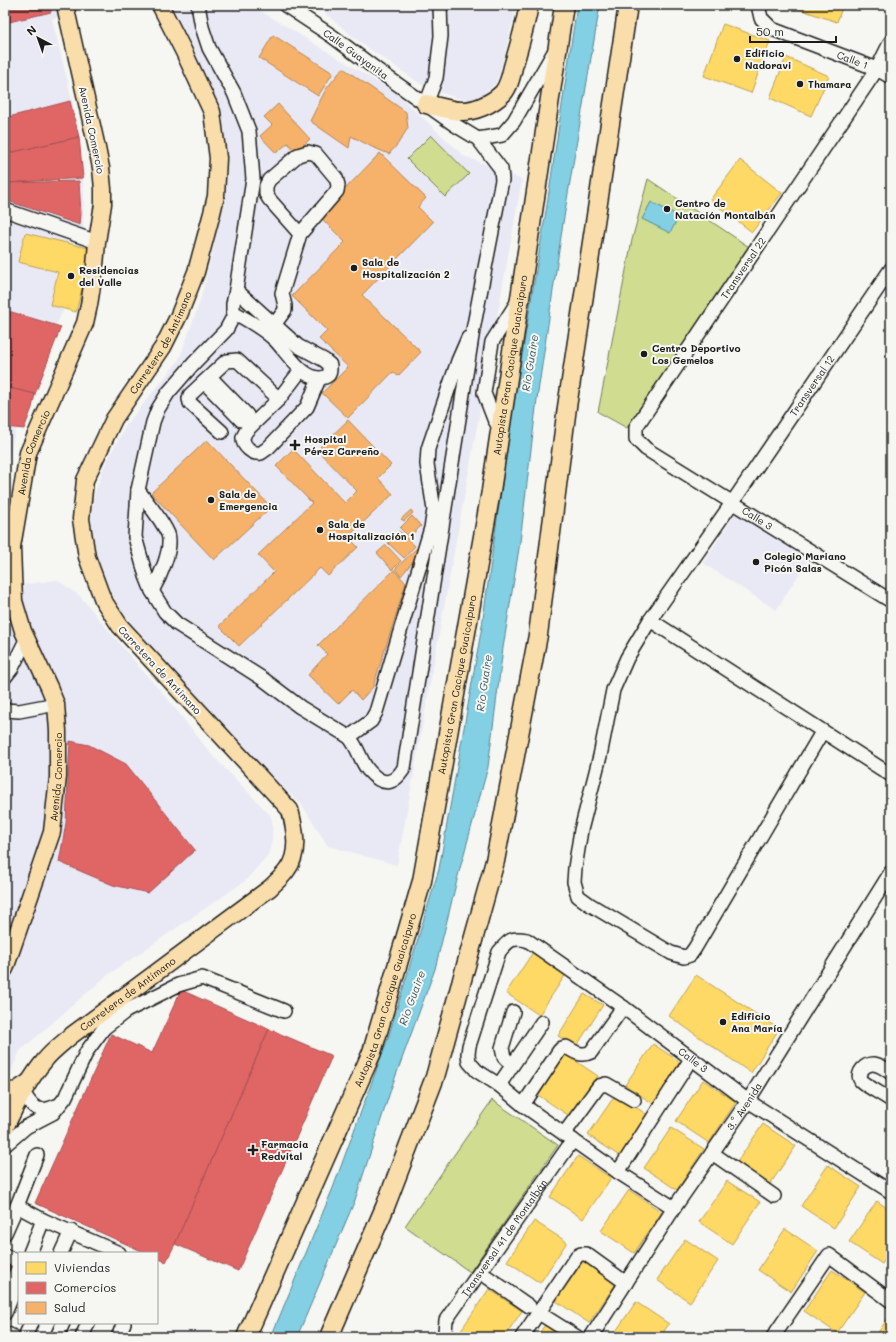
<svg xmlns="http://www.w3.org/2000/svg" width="896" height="1342" font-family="Mali,sans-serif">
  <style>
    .built { fill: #e9e9f5 }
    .green { fill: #d0dd90; stroke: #767c56 }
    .water { fill: #83cfe3; stroke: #5a8793 }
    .homes { fill: #ffd966; stroke: #bba050 }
    .shops { fill: #e06666; stroke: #a55050 }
    .health { fill: #f6b26b; stroke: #b58553 }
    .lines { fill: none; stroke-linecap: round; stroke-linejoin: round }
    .minor-casing { stroke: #1c1c1c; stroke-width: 16 }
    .major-casing { stroke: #1c1c1c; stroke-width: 19 }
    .highway-casing { stroke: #1c1c1c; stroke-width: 21 }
    .minor { stroke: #f6f6f2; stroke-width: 13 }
    .major { stroke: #f9deab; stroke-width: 16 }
    .highway { stroke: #f9deab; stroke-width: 18 }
    .poi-dot { fill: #1c1c1c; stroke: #f6f6f2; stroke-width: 1.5 }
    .labels { text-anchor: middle; stroke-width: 4; stroke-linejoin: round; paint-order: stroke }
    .poi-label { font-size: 10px; font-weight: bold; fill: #1c1c1c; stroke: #f6f6f2; text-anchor: start }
    .street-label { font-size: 10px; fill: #1c1c1c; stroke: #f6f6f2 }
    .water-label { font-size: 11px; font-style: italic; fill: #405b62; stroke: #f6f6f2 }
  </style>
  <rect width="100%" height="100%" fill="#f6f6f2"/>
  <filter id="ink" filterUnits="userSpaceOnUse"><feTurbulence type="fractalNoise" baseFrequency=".025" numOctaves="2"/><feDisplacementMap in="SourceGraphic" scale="8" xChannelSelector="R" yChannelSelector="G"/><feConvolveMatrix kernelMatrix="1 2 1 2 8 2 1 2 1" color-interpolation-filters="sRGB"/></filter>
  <g filter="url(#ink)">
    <g class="built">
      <polygon points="5,5 60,5 62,16 52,19 68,83 81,145 84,195 83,253 67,302 35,370 13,439 5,476"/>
      <polygon points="165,5 251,5 397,94 464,156 503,171 522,180 397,865 328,846 302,805 251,757 139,637 118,605 105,579 97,557 91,525 94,496 104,466 127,424 179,360 200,301 226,197 225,130"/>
      <polygon points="312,5 517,5 500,73 495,84 484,94 478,97 468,99 457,98 425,87 357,40 322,11"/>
      <polygon points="736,513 808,560 776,610 703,563"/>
      <polygon points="57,580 80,596 140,668 166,697 212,755 270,815 272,820 272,840 268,855 245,881 105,977 20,1051 10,1074 5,1075 5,587"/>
    </g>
    <g class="green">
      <polygon points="431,135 469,174 445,197 407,159"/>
      <polygon points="648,179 752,249 627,428 598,412 632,240"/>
      <polygon points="492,1100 558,1145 470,1272 405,1226"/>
    </g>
    <g class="water">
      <polygon points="577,5 600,5 563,223 537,399 520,542 503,648 488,767 459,872 435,969 392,1086 355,1200 297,1337 271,1337 333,1188 388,1038 439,869 482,626 510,427 547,205"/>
      <polygon points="651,202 679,216 670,233 642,219"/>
    </g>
    <g class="homes">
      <polygon points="787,5 843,5 837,22"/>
      <polygon points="723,24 770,41 751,93 704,76"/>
      <polygon points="786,57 829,76 811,116 770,98"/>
      <polygon points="740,160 782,193 752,232 710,200"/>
      <polygon points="25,233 92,249 76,312 50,305 58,272 18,262"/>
      <polygon points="533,952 566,974 539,1015 506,993"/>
      <polygon points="696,975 779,1029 751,1073 669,1016"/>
      <polygon points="584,994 603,1005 576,1047 558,1036"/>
      <polygon points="653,1044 686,1066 658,1107 625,1085"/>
      <polygon points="565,1054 598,1076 571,1117 538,1095"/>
      <polygon points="703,1080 736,1102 709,1143 676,1121"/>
      <polygon points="616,1094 649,1116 621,1157 588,1135"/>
      <polygon points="763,1124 796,1146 768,1187 735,1165"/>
      <polygon points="671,1128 704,1149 677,1190 644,1168"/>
      <polygon points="578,1156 611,1178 583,1219 550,1197"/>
      <polygon points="828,1165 861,1187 834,1228 801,1206"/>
      <polygon points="727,1181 760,1202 732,1244 699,1222"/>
      <polygon points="629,1190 662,1212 634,1253 601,1231"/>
      <polygon points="877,1201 891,1211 891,1251 882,1264 849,1242"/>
      <polygon points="534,1221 567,1242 540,1283 507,1261"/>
      <polygon points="785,1229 818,1251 791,1292 758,1270"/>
      <polygon points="685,1239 718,1261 690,1302 657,1280"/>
      <polygon points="584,1260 617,1282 589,1323 556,1301"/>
      <polygon points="5,1263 16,1269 5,1292"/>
      <polygon points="832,1270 865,1292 837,1333 804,1311"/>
      <polygon points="489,1289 522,1311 504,1337 472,1337 461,1330"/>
      <polygon points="636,1302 669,1324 660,1337 612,1337"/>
      <polygon points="890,1315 891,1316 891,1337 875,1337"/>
      <polygon points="546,1323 568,1337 537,1337"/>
      <polygon points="718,1332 725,1337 715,1337"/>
    </g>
    <g class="shops">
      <polygon points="5,5 50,5 51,12 5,23"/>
      <polygon points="70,101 79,137 5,154 5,118"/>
      <polygon points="79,137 83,178 6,183 5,154"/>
      <polygon points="79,181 81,214 80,225 5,200 6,183"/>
      <polygon points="5,310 61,327 35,394 5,387"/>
      <polygon points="5,387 35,394 32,408 24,429 5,427"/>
      <polygon points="70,741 89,745 126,764 195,850 148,893 113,885 59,862 66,823"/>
      <polygon points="181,990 269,1029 175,1244 166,1262 157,1258 157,1253 146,1253 35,1203 111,1034 152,1053"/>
      <polygon points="269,1029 332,1056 238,1271 175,1244"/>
      <polygon points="152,1333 160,1337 150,1337"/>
    </g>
    <g class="health">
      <polygon points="273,35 333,73 318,96 259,58"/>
      <polygon points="343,68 406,112 408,128 397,145 389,154 372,147 351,136 349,148 310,121 326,89"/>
      <polygon points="278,104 310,139 296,152 288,143 276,153 260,136 272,125 264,117"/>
      <polygon points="380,153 426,198 418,207 433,222 362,295 421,352 398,376 393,372 348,418 322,393 348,367 319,339 327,331 292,296 345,242 319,216"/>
      <polygon points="348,420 391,465 378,478 393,494 348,537 358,547 328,576 320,568 239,646 219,626 274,572 258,555 312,503 276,466 293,449 345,503 357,491 317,450"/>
      <polygon points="207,440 271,507 214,560 151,493"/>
      <polygon points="411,510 413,513 404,521 401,519"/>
      <polygon points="412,516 421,526 409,537 400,528"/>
      <polygon points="399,531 415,546 404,558 388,543"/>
      <polygon points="421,544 424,548 401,576 395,569"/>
      <polygon points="386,545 401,561 392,570 377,553"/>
      <polygon points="394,570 406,583 373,687 361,700 352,690 338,704 308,675 327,654 318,645"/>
    </g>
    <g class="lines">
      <defs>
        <g id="minor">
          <path d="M198 5 202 27 209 48 234 93 249 131 253 179 236 290 233 304V317L226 330 194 363 168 393 158 409 153 422 138 490 135 537 146 576 152 591 165 612 177 624 263 679 300 707 349 737C358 747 360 760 368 770 382 786 393 786 404 768L473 330 502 180 501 169 478 139 455 125 376 69 332 36 285 5"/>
          <path id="s1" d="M758 5 761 18 772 29 877 69 891 77"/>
          <path id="s2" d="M891 41 877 69 636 427V439L646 449 891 601"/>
          <polyline points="426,104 436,78 441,36 440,5"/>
          <polyline points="478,139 502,135 514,121 554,52"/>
          <polyline points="5,210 97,242"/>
          <path d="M233 312C246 319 265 330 275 340 287 352 305 384 325 377 331 375 330 370 330 365L324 360 298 346 236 290"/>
          <polyline points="274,325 285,310 285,306 282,293 300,234 337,191 338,185 336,178 316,154 308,152 298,155 269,180 266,186 266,194 269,199 300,234"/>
          <path d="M301 370 279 399 247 430C246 431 244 435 243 437 242 446 253 455 261 453L268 448 307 407 319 379"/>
          <polyline points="204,382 241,420 246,421 248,418 247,415 210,377"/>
          <polyline points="501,430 494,419 484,393 492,342 518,301"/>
          <polyline points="222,432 190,403 189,399 190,395 223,364 227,361 237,360 279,399"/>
          <path d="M138 490C148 504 161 518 168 534 173 549 159 579 152 591"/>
          <polyline points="650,620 891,775"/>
          <polyline points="5,677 12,668 27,638"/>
          <polyline points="5,710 19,711 56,704"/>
          <path id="s3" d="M822 732 695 948 690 955 684 957 671 953 589 904 578 896 574 882 575 868 581 830 600 756 613 690 627 658 650 620 732 503 891 269"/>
          <polyline points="349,737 371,721 376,712 431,528 434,510 427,464 428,449 458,361 468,338"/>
          <polyline points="512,1065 504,1057 502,1048 513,1012"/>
          <path d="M891 1073C886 1069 880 1065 874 1064 866 1063 855 1073 861 1081 866 1086 884 1095 891 1100"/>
          <polyline points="499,1085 542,1022"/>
          <path d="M23 1092C32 1108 39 1114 56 1106"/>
          <path d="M523 1105 559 1051 562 1048 566 1047C575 1052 581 1057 591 1052L623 1007"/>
          <polyline points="564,1134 599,1086 606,1084 634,1100"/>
          <polyline points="5,1145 26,1127 53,1113 65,1098 87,1051 104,1028 126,1011 178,985 202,978 284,1011"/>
          <polyline points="712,1153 774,1196"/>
          <polyline points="37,1155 17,1206 43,1220 119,1253"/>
          <polyline points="618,1172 691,1059"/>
          <path id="s4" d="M674 1208 618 1172 523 1105 499 1085 477 1071 469 1062 468 1054 469 1046 499 952C509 940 511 937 527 940L623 1007 748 1101 891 1192"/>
          <polyline points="5,1233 17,1206"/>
          <polyline points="30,1253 43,1220"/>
          <polyline points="61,1253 71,1231"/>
          <polyline points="5,1256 19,1262"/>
          <polyline points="480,1272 529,1306"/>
          <polyline points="10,1286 19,1266"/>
          <polyline points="5,1313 19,1279"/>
          <polyline points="539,1313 577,1337"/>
          <polyline points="5,1333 14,1337"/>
          <polyline points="25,1337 31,1323"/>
          <polyline points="57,1337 63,1323"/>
          <polyline points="82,1337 88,1323"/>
          <polyline points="118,1337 124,1323"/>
          <path id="s5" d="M449 1337 445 1332 446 1320 573 1140"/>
          <polyline points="522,1337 577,1256 581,1254 586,1254 626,1283"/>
          <path id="s6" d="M591 1337 674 1208 748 1101 891 872"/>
          <polyline points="773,1337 829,1255 891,1301"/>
        </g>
        <g id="major">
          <path id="s7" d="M5 969 52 832 58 777V731L56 704 49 687 23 631 14 601 12 547 28 453 85 323 89 305 95 266 97 242 103 204V189L101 168 97 148 65 5"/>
          <polyline points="5,1092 17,1090 29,1082"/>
          <path id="s8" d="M5 1128C16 1104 28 1080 45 1060 52 1051 63 1043 72 1035L270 888C276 882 283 876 287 870 300 853 295 829 290 810L120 626 103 600 87 557 81 519 85 480 114 419 163 347 179 315 196 272 212 213 216 196 218 158 212 112 184 52 160 5"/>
        </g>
        <g id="highway">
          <path d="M426 104C436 106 448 110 459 111 474 112 492 104 503 93 509 86 511 76 513 67 519 47 525 26 529 5"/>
          <path id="s9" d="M246 1337 372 1052 422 881 491 491 564 5"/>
          <polyline points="329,1337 385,1207 435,1077 495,861 538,635 567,407 628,5"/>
        </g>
      </defs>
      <use href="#minor" class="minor-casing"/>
      <use href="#major" class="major-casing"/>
      <use href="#highway" class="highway-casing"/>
      <use href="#minor" class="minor"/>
      <use href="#major" class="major"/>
      <use href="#highway" class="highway"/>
    </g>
  </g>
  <g class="poi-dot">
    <circle cx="737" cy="59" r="4"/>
    <circle cx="800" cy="84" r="4"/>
    <circle cx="667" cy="209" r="4"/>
    <circle cx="354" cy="268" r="4"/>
    <circle cx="71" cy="276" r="4"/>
    <circle cx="644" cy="354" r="4"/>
    <path d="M293 439h4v4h4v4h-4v4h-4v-4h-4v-4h4z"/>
    <circle cx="211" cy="500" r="4"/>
    <circle cx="320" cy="530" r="4"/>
    <circle cx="756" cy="562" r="4"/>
    <circle cx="723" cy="1022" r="4"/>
    <path d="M251 1144h4v4h4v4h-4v4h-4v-4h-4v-4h4z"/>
  </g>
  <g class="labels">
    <g class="poi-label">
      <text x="745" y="57">Edificio<tspan x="745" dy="12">Nadoravi</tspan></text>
      <text x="808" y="88">Thamara</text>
      <text x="675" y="207">Centro de<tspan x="675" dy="12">Natación Montalbán</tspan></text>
      <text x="362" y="266">Sala de<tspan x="362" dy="12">Hospitalización 2</tspan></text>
      <text x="79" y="274">Residencias<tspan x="79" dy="12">del Valle</tspan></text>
      <text x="652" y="352">Centro Deportivo<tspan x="652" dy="12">Los Gemelos</tspan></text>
      <text x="304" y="443">Hospital<tspan x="304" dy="12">Pérez Carreño</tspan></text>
      <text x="219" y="498">Sala de<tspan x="219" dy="12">Emergencia</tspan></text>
      <text x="328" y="528">Sala de<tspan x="328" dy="12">Hospitalización 1</tspan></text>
      <text x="764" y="560">Colegio Mariano<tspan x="764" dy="12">Picón Salas</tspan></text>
      <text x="731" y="1020">Edificio<tspan x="731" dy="12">Ana María</tspan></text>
      <text x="261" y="1148">Farmacia<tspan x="261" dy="12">Redvital</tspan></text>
    </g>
    <g class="street-label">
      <text transform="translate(356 54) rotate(36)" y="4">Calle Guayanita</text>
      <text dy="4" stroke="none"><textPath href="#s1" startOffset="115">Calle 1</textPath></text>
      <text transform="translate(92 130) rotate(78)" y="4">Avenida Comercio</text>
      <text transform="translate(743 268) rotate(-56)" y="4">Transversal 22</text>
      <text dy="4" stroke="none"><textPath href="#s8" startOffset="1012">Carretera de Antímano</textPath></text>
      <text dy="4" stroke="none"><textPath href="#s9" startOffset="1013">Autopista Gran Cacique Guaicaipuro</textPath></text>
      <text dy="4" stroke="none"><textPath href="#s3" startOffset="963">Transversal 12</textPath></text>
      <text dy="4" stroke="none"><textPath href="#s7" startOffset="536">Avenida Comercio</textPath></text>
      <text dy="4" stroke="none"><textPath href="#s2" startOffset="620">Calle 3</textPath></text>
      <text transform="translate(160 670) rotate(47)" y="4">Carretera de Antímano</text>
      <text dy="4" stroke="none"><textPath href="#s9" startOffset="689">Autopista Gran Cacique Guaicaipuro</textPath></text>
      <text dy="4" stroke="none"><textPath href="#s7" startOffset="200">Avenida Comercio</textPath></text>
      <text dy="4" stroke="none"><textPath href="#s8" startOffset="185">Carretera de Antímano</textPath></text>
      <text dy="4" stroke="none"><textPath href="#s9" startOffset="365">Autopista Gran Cacique Guaicaipuro</textPath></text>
      <text dy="4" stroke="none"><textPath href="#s4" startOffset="605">Calle 3</textPath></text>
      <text dy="4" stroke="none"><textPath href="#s6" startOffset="277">3.° Avenida</textPath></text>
      <text dy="4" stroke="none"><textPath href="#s5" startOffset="119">Transversal 41 de Montalbán</textPath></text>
    </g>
    <g class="water-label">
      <text transform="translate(530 363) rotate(-81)" y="4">Río Guaire</text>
      <text transform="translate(484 683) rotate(-82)" y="4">Río Guaire</text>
      <text transform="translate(412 998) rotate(-70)" y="4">Río Guaire</text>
    </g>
  </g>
  <rect width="896" height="1342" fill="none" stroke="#f6f6f2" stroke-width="20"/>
  <rect x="10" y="10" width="876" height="1322" fill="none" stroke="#1c1c1c" stroke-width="1.5" filter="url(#ink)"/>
  <rect x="18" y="1252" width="140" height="72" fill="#f6f6f2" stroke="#9f9f9c"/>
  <rect x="26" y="1262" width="20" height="12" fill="#ffd966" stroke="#9f9f9c"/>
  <text x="54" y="1272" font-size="12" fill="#1c1c1c">Viviendas</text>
  <rect x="26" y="1282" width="20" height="12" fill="#e06666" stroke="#9f9f9c"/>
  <text x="54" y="1292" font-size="12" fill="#1c1c1c">Comercios</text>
  <rect x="26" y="1302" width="20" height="12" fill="#f6b26b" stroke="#9f9f9c"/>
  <text x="54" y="1312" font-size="12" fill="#1c1c1c">Salud</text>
  <g transform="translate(38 38) rotate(319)" stroke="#f6f6f2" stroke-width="3" paint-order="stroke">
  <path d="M0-3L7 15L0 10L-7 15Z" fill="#1c1c1c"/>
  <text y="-6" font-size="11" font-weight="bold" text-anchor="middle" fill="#1c1c1c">N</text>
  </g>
  <path d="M750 36v6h86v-6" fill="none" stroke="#1c1c1c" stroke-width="2"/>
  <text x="756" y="36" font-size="12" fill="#1c1c1c" stroke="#f6f6f2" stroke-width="3" paint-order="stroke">50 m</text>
</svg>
